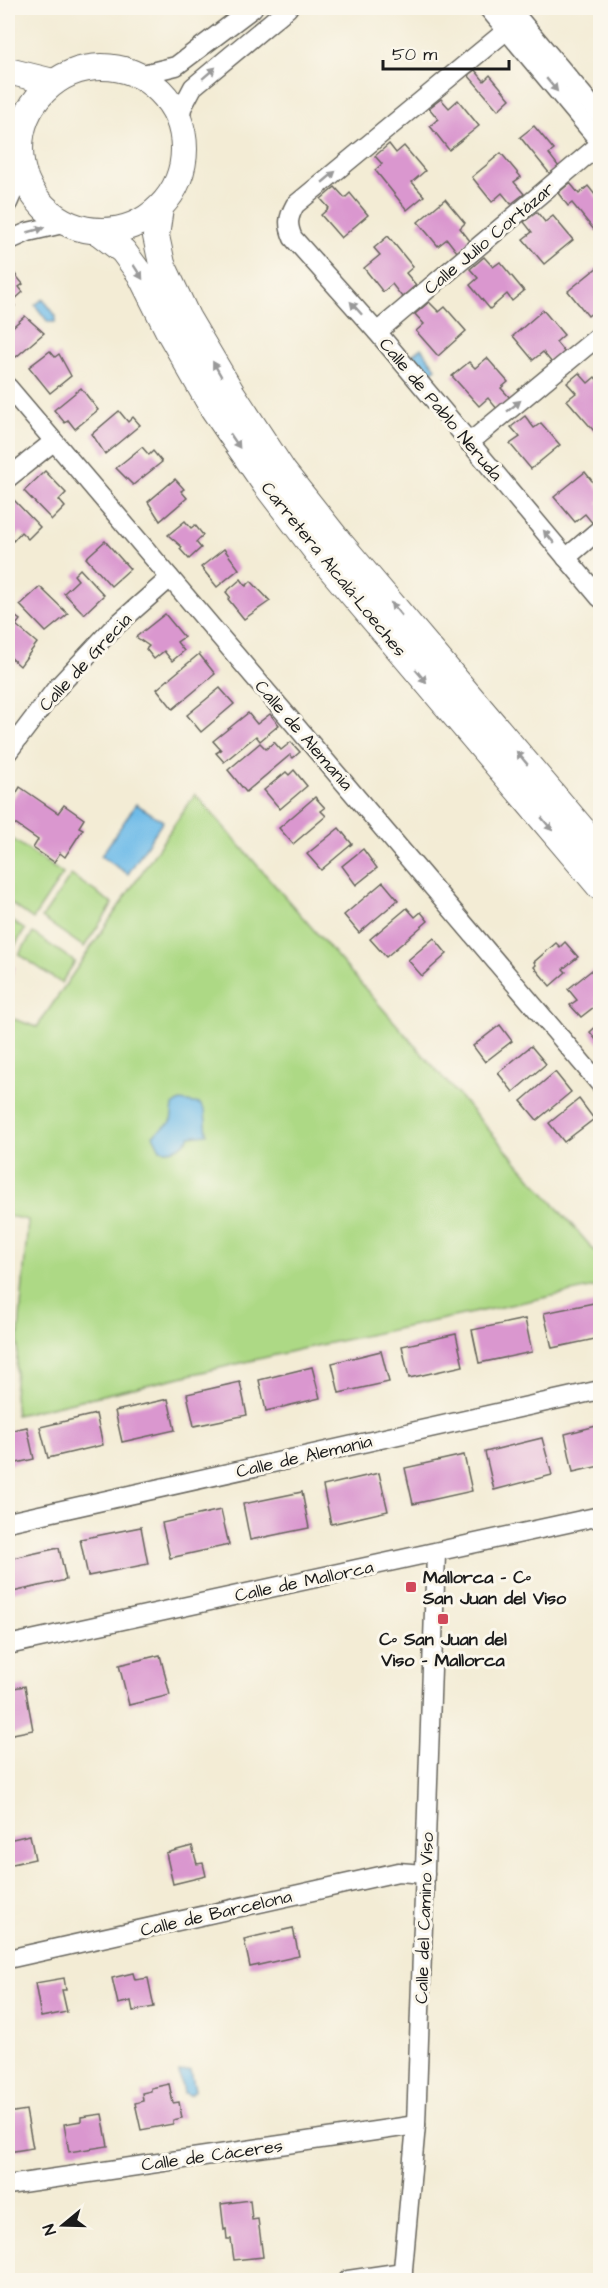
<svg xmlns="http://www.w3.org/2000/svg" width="608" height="2288" font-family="'Architects Daughter',sans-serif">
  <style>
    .green { fill: #add985; stroke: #647a50; stroke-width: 1.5 }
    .water { fill: #6ebbe8; stroke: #456c82; stroke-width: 1.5 }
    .building { fill: #da97cf }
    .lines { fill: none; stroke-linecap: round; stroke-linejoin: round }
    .street-casing { stroke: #67655d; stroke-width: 21 }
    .secondary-casing { stroke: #67655d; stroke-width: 28 }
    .street { stroke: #fff; stroke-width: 18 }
    .secondary { stroke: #fff; stroke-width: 26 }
    .oneway { fill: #999 }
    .poi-dot { fill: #d1495b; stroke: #fbf7ec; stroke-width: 2 }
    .labels { text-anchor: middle; stroke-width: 6; stroke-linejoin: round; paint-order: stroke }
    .street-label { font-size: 18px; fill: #1c1c1c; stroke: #fbf7ec }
    .poi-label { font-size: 18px; font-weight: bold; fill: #1c1c1c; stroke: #fbf7ec; text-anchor: start }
  </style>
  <rect width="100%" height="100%" fill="#fbf7ec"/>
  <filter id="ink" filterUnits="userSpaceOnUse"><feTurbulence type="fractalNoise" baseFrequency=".0167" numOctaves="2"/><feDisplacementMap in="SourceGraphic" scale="12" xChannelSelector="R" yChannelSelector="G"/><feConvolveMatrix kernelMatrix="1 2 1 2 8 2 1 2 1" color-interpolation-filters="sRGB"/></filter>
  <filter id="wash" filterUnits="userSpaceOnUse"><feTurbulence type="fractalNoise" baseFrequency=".008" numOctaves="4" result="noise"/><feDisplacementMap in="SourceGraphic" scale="24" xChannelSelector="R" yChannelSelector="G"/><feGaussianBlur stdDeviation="1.35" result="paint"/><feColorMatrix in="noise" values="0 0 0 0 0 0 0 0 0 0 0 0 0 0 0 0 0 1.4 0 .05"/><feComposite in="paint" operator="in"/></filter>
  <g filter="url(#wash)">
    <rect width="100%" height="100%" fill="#f3ecd5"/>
    <g class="green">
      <polygon points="195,794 600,1257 600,1286 306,1348 16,1415 14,1395 28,1220 8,1216 8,1017 37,1027"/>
      <polygon points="8,836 63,874 33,919 8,901"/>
      <polygon points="71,875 113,904 84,947 42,918"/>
      <polygon points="8,918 25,930 11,951 8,949"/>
      <polygon points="33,933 75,962 61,983 19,954"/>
    </g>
    <g class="water">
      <polygon points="43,299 56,316 55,322 48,322 35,305"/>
      <polygon points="421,348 436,368 427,375 412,355"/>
      <polygon points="136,804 163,821 128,874 101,856"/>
      <path d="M180 1101 200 1104 205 1111 207 1134 190 1136C183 1147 173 1152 160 1149L153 1135 171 1122 173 1106Z"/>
      <polygon points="191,2070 195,2091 190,2095 183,2093 179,2072"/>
    </g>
    <g id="blocks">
      <g class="building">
        <polygon points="475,70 484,81 490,75 510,99 498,110 468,75"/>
        <polygon points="441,99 449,108 458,100 479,126 449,150 430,126 438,119 429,108"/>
        <polygon points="534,126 554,150 549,154 559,167 550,174 520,137"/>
        <polygon points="389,144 396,153 404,146 425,171 412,182 424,196 407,210 375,170 382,164 375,156"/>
        <polygon points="501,153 521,177 514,182 524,194 511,204 502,193 492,202 472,177"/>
        <polygon points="570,183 579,194 588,186 600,201 600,227 595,231 572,203 568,206 558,193"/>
        <polygon points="335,187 345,198 350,193 368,215 341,238 321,215 329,208 321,199"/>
        <polygon points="445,199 465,223 460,228 470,241 457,252 447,239 438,246 418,222"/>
        <polygon points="537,212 545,222 553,216 573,240 544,264 523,239 532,232 524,222"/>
        <polygon points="388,236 413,267 406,273 416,285 402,297 392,284 383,292 364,268 380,255 374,248"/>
        <polygon points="484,257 493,267 500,262 524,291 512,301 507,294 490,309 470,285 478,278 470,269"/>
        <polygon points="598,267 600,271 600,311 598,308 588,316 568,291"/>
        <polygon points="10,268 23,284 19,287 23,292 12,302 15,306 8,312 8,271"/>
        <polygon points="429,302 439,312 445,307 466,331 438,356 416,331 424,324 415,314"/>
        <polygon points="543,310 564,335 556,342 565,353 552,363 543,352 533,360 513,336"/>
        <polygon points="25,316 44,333 16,357 8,350 8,331"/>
        <polygon points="50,351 55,357 59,354 71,376 50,393 29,367"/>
        <polygon points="487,358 508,382 501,388 511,399 498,410 488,398 479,406 452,376 469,362 475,368"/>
        <polygon points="579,373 588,383 595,377 600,383 600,425 594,431 567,400 576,393 567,383"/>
        <polygon points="81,388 98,410 75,429 68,420 65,423 54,410"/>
        <polygon points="119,411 128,422 133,417 140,425 105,454 92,434"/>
        <polygon points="525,416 534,428 541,423 560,445 531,469 510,444 520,437 511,427"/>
        <polygon points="142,447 149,455 153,451 162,462 133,485 116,468"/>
        <polygon points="45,471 66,493 59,500 65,507 52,520 24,491"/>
        <polygon points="585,472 600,491 600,500 598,502 600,506 600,519 594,525 585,514 575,522 554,497"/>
        <polygon points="175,479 184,489 181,491 187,498 160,521 148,502"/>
        <polygon points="13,499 40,527 28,539 21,532 13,541 8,535 8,504"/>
        <polygon points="185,521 191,528 195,525 203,535 196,542 201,548 189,559 180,549 182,547 168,535"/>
        <polygon points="105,541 130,569 111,586 86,558"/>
        <polygon points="224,549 239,569 217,587 201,567"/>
        <polygon points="80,569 104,595 84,614 64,593 78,580 74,575"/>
        <polygon points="241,579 246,586 251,581 270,601 244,619 228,599 230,597 226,592"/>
        <polygon points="40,587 68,614 46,632 20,605"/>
        <polygon points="12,614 20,620 16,625 37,643 20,666 8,655 8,620"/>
        <polygon points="165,614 184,637 177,642 184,651 172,661 164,651 154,659 146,649 149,646 136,637"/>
        <polygon points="199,654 215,674 173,709 157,689"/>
        <polygon points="220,688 234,704 201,732 187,715"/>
        <polygon points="248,713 257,724 270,714 279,725 260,741 256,736 224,762 216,753 221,750 213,741"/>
        <polygon points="274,742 281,750 291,742 300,752 293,758 290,755 246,792 228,770 260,743 266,749"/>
        <polygon points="294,770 307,786 280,809 264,790 286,772 289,775"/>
        <polygon points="20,787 58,813 64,805 84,819 79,827 83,829 65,857 60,853 54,862 33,848 38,840 8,819 8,807"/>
        <polygon points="315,797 325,808 321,811 326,816 293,844 279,828"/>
        <polygon points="339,828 352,844 321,870 307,854"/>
        <polygon points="363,849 377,868 356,885 342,866"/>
        <polygon points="383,882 398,900 359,933 344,915"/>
        <polygon points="407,908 415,917 421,912 428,921 386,957 370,939"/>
        <polygon points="434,938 447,954 422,976 408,960"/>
        <polygon points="565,942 578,957 563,969 566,972 550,986 534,967 536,965 534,962 556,943 560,947"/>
        <polygon points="8,964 15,967 8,986"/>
        <polygon points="592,970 600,980 600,995 596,999 599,1003 581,1017 570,1005 577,1000 568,989"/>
        <polygon points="600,1023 600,1045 590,1032"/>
        <polygon points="500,1025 512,1041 485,1062 473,1046"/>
        <polygon points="531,1046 546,1064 513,1092 498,1073"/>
        <polygon points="555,1072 571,1092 537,1120 521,1101"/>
        <polygon points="579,1099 594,1119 564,1142 549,1123"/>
        <polygon points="599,1302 600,1338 552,1348 544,1313"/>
        <polygon points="525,1319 532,1352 479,1363 472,1330"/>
        <polygon points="456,1334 463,1366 409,1378 402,1346"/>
        <polygon points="381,1351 389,1382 339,1393 332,1363"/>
        <polygon points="312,1367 320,1398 266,1411 259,1380"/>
        <polygon points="240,1382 247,1415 194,1426 187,1394"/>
        <polygon points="168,1399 175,1430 122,1442 115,1411"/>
        <polygon points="96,1414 103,1445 48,1458 40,1427"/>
        <polygon points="600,1425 600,1466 573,1472 565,1434"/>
        <polygon points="27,1427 34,1459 8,1465 8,1431"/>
        <polygon points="542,1438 552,1475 494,1490 485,1452"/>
        <polygon points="464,1455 472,1491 413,1504 405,1468"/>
        <polygon points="379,1473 388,1511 331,1524 323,1486"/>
        <polygon points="302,1492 309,1528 250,1540 243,1504"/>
        <polygon points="221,1510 229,1545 170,1558 162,1523"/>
        <polygon points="141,1527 148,1564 88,1576 80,1539"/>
        <polygon points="59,1548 66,1580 8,1593 8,1559"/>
        <polygon points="160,1655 170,1695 129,1705 119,1665"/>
        <polygon points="25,1686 33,1730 8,1735 8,1689"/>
        <polygon points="30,1835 35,1859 8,1865 8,1840"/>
        <polygon points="192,1846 197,1864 203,1863 206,1876 173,1884 166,1853"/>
        <polygon points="293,1928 299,1956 250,1967 244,1939"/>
        <polygon points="133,1973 135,1980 148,1978 154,2007 133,2011 131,2001 118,2004 112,1978"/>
        <polygon points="64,1978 66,1990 62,1990 67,2012 41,2017 35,1983"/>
        <polygon points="169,2084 173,2103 179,2102 182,2118 173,2120 173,2124 141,2130 135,2103 143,2101 142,2093 151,2091 151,2088"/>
        <polygon points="26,2110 33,2148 8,2152 8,2113"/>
        <polygon points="102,2114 108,2146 69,2152 64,2124 81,2121 81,2117"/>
        <polygon points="250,2200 252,2220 258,2219 263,2257 234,2260 231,2239 227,2239 226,2229 224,2230 221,2204"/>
      </g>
    </g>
  </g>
  <g filter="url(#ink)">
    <use href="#blocks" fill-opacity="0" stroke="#67655d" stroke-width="1.5"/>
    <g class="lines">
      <defs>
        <g id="street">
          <polyline points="488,8 600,142"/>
          <polyline points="510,8 600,115"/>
          <path d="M507 30 295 205C288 218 287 224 293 238L377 332 600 598"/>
          <polyline points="139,75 176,66 253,8"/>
          <polyline points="180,122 182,108 193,87 288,8"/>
          <polyline points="8,203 23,169"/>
          <polyline points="8,241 28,232 67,223"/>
          <polyline points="377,332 600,144"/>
          <polyline points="8,387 600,1084"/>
          <polyline points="469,443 600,335"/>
          <polyline points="8,478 53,442"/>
          <polyline points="566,558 600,529"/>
          <polyline points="8,752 55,690 111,630 170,578"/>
          <polyline points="8,1522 600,1390"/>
          <polyline points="8,1645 600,1516"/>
          <polyline points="8,1959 398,1872 425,1874"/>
          <polyline points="8,2185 416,2125"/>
          <polyline points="348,2280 403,2272"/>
          <polyline points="402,2280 416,2125 436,1554"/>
        </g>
        <g id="secondary">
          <circle cx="102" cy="149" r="82"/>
          <polyline points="8,71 53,82"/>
          <polyline points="160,208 156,236 162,264 187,317 233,395 283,471 340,543 600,850"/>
          <polyline points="97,231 123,251 140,274 167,328 212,407 265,484 320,556 600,887"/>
        </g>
      </defs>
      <use href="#street" class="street-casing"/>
      <use href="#secondary" class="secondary-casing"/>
      <use href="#street" class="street"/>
      <use href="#secondary" class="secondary"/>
    </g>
    <defs><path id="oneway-solid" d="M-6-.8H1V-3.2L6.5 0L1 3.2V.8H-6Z" transform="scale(1.5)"/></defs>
    <g class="oneway">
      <use href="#oneway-solid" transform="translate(209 73) rotate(-41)"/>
      <use href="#oneway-solid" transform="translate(552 85) rotate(50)"/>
      <use href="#oneway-solid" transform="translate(329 177) rotate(-40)"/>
      <use href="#oneway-solid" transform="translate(36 230) rotate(-16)"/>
      <use href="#oneway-solid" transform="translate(138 272) rotate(57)"/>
      <use href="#oneway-solid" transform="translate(356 308) rotate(-132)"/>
      <use href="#oneway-solid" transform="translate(217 369) rotate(-120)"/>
      <use href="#oneway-solid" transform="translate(514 406) rotate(-39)"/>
      <use href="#oneway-solid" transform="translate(235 441) rotate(56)"/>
      <use href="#oneway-solid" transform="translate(549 537) rotate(-130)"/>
      <use href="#oneway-solid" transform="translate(396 609) rotate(-130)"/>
      <use href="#oneway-solid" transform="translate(421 676) rotate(50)"/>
      <use href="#oneway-solid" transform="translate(522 758) rotate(-130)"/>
      <use href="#oneway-solid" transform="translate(547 824) rotate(50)"/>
    </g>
  </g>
  <g class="poi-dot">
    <rect x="405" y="1581" width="12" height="12" rx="3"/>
    <rect x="437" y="1613" width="12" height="12" rx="3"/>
  </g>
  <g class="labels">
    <g class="street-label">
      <text transform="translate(489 238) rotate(-40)" y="6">Calle Julio Cortázar</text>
      <text transform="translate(441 409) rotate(50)" y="6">Calle de Pablo Neruda</text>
      <text transform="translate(334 569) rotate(51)" y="6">Carretera Alcalá-Loeches</text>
      <text transform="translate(85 662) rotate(-47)" y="6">Calle de Grecia</text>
      <text transform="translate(304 735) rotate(49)" y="6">Calle de Alemania</text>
      <text transform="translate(304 1456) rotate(-13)" y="6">Calle de Alemania</text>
      <text transform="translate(304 1581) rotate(-12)" y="6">Calle de Mallorca</text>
      <text transform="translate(216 1913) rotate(-13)" y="6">Calle de Barcelona</text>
      <text transform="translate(424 1918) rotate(-88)" y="6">Calle del Camino Viso</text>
      <text transform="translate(212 2155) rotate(-8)" y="6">Calle de Cáceres</text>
    </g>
    <g class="poi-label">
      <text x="423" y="1583">Mallorca - Cº<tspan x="423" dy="21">San Juan del Viso</tspan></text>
      <text x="443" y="1645" text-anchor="middle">Cº San Juan del<tspan x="443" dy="21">Viso - Mallorca</tspan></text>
    </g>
  </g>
  <rect width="608" height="2288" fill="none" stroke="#fbf7ec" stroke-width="30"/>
  <g transform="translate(63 2225) rotate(251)" stroke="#fbf7ec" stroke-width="4.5" paint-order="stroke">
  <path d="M0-4.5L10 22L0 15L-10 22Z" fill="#1c1c1c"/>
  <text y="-9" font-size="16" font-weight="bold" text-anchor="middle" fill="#1c1c1c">N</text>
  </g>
  <path d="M383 60v9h126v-9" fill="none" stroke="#1c1c1c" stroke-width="3"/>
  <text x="392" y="60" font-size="18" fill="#1c1c1c" stroke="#fbf7ec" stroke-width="4.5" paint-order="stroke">50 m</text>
</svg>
